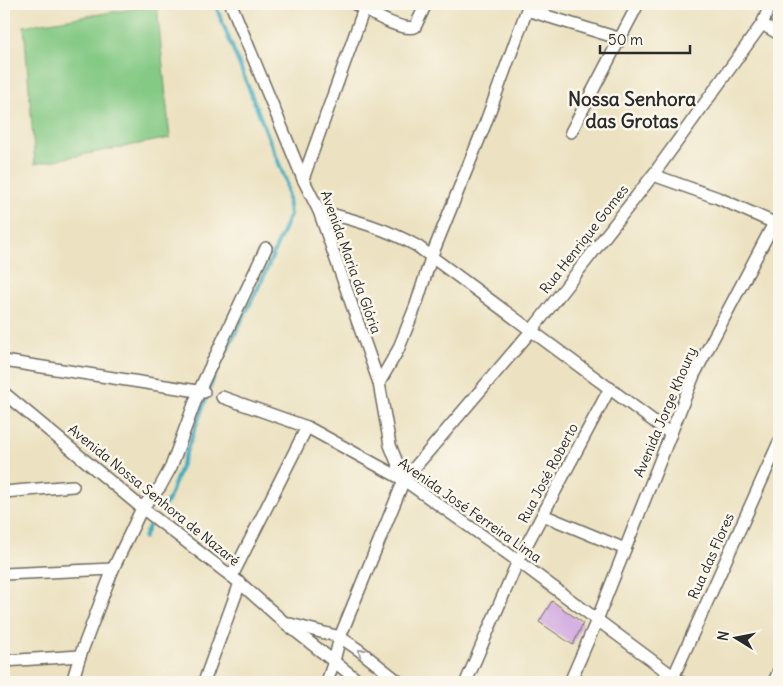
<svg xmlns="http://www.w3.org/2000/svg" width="783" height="686" font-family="Delius,sans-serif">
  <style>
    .pitch { fill: #84c984; stroke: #587a58 }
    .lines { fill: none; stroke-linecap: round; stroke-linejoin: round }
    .stream { stroke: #41acc0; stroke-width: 4 }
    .building { fill: #cfa4e0 }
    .minor-casing { stroke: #6f6b60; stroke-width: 14 }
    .minor { stroke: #fff; stroke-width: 11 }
    .oneway { stroke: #a0a0a0 }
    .labels { text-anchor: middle; stroke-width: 5; stroke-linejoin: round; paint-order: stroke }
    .street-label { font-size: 14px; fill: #2b2b2b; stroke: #fbf7ec }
    .district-label { font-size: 19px; font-weight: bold; fill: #2b2b2b; stroke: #fbf7ec }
  </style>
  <rect width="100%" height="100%" fill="#fbf7ec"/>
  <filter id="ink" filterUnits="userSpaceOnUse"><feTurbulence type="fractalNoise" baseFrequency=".02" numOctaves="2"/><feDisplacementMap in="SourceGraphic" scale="10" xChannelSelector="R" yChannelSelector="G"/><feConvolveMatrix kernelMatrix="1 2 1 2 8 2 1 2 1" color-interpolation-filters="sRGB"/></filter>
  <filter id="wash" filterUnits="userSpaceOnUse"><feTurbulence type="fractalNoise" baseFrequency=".0096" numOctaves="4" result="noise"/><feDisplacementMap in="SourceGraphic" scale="20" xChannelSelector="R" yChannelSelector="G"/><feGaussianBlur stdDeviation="1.12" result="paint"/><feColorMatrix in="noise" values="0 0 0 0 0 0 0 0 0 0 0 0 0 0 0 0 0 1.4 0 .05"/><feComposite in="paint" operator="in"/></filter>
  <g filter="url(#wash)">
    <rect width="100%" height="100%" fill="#ece2c1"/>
    <polygon class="pitch" points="157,5 170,138 35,164 24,26"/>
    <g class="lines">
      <g class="stream">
        <polyline points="162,509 169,499 215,374 263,278 290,215 286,181 215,4"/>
        <polyline points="144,538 149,526"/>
      </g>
    </g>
    <g id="blocks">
      <polygon class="building" points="552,601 583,623 573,645 539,622"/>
    </g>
  </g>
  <g filter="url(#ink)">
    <use href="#blocks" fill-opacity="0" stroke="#6f6b60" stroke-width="1"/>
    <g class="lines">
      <defs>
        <g id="minor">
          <polyline points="231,4 303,179 319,211 379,383 390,445 404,480"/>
          <path d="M355 4C370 12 399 31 415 27L426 4"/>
          <polyline points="527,10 621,39"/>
          <polyline points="762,24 779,34"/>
          <polyline points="571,132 638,4"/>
          <polyline points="653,175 718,198 779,225"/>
          <polyline points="303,179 364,9"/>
          <path d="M319 211C355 220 385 228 417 246L671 434"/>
          <polyline points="4,361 204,392"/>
          <polyline points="379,383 398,350 416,305 432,255 484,127 529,4"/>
          <polyline points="4,393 142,508 240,583 285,623 360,682"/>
          <polyline points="222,397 307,427 404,480 518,561 681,682"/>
          <polyline points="4,492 73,486"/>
          <polyline points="543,515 625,549"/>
          <polyline points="4,574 113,569"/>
          <polyline points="232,576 307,427"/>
          <polyline points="290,624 340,637 359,650 399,682"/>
          <polyline points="4,661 80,656"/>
          <polyline points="72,682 80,656 113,569 142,508 160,487 171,467 199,391 266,248"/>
          <polyline points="204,682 240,583"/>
          <polyline points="327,682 334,661 340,637 404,480 532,330 579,270 653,175 762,24 771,4"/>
          <polyline points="466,682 518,561 610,388"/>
          <polyline points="570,682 597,620 694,375 774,223"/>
          <polyline points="671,682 779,442"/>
          <polyline points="774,682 779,670"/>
        </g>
      </defs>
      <use href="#minor" class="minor-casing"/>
      <use href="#minor" class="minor"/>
    </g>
    <defs><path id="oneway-chevron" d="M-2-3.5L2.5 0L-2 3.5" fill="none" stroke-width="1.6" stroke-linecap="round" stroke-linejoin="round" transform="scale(1.25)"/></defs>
    <use class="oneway" href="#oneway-chevron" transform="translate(361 652) rotate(-143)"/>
  </g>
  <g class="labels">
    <g class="street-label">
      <text transform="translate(584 239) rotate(-52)" y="5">Rua Henrique Gomes</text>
      <text transform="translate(351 262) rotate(70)" y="5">Avenida Maria da Glória</text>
      <text transform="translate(665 412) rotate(-67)" y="5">Avenida Jorge Khoury</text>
      <text transform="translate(548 473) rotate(-62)" y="5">Rua José Roberto</text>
      <text transform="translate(154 495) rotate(39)" y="5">Avenida Nossa Senhora de Nazaré</text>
      <text transform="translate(470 510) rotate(35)" y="5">Avenida José Ferreira Lima</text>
      <text transform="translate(711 556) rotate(-66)" y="5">Rua das Flores</text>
    </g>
    <g class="district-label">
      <text x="632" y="106">Nossa Senhora<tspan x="632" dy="22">das Grotas</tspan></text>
    </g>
  </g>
  <rect width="783" height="686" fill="none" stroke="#fbf7ec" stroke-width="20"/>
  <g transform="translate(736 638) rotate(280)" stroke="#fbf7ec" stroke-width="4" paint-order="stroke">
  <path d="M0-4L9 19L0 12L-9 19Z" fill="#2b2b2b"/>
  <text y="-8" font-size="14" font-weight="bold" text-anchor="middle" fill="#2b2b2b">N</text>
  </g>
  <path d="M600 45v8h90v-8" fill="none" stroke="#2b2b2b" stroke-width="2.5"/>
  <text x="608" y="45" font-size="15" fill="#2b2b2b" stroke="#fbf7ec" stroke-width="4" paint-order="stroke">50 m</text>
</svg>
